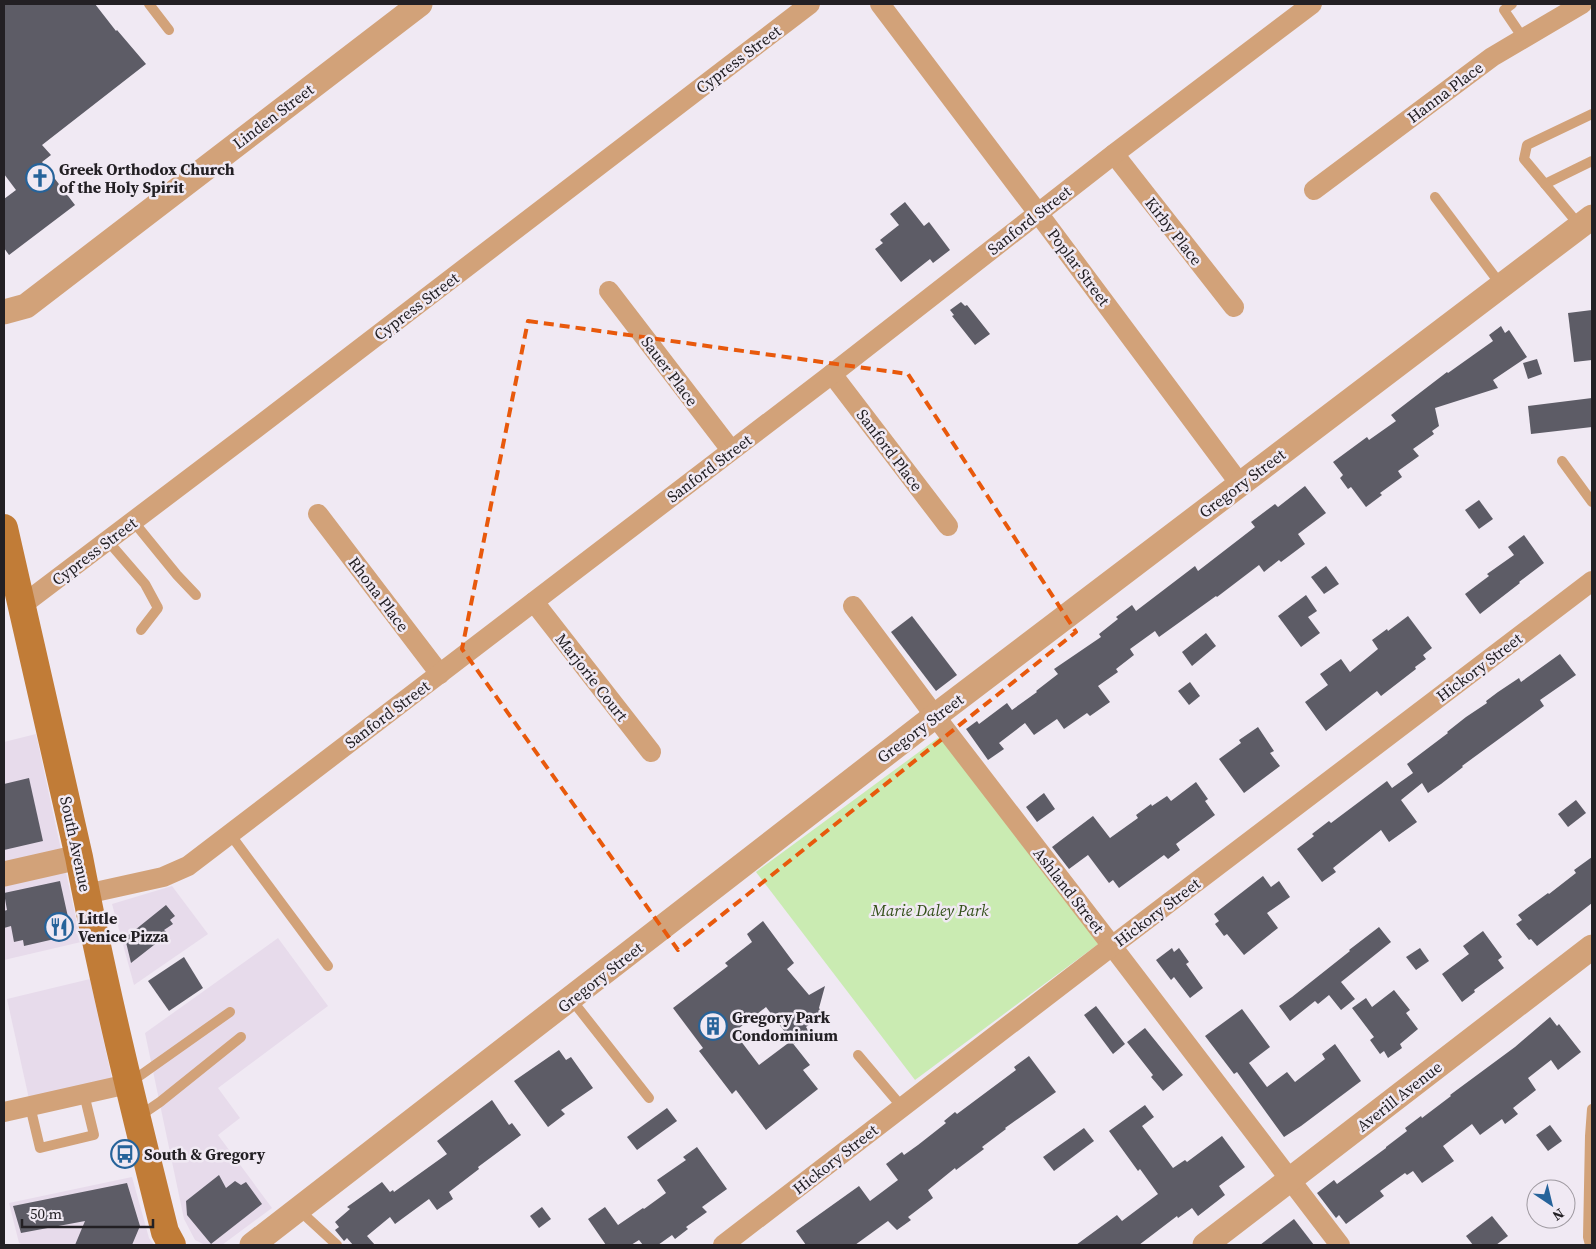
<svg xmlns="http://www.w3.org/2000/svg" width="1596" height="1249" font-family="'Source Serif 4',serif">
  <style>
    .built { fill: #e7dbeb }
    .green { fill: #caebb2 }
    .building { fill: #5d5c66 }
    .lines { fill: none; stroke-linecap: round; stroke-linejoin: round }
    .service { stroke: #d2a279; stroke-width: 10 }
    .minor { stroke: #d2a279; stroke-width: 20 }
    .tertiary { stroke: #d2a279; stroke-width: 25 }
    .secondary { stroke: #c17c37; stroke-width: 28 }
    .marked { fill: none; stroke: #e8590c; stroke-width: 4; stroke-dasharray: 10 6; stroke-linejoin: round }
    .labels { text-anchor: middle; stroke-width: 5; stroke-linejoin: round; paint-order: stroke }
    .street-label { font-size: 16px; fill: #232024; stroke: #f0e9f3 }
    .poi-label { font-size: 16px; font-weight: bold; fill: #232024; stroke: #f0e9f3; text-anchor: start }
    .park-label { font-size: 16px; font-style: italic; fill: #324f18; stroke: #f0e9f3 }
  </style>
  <rect width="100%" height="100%" fill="#f0e9f3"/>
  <g class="built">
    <polygon points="36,734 81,942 4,960 4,742"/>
    <polygon points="172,886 208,934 134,985 112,904"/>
    <polygon points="278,938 328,1006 218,1088 240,1118 218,1135 272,1208 222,1245 205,1245 195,1240 184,1219 145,1033"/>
    <polygon points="90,979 112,1079 29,1099 7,999"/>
    <polygon points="132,1177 149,1238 154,1245 24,1245 19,1243 9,1203"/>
  </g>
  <polygon class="green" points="942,735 1101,942 915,1080 756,872"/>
  <g class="building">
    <polygon points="4,4 95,4 116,31 117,30 146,64 42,145 51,155 42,162 75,205 9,255 4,248 4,199 16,190 4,174"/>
    <polygon points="905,202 924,226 929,222 950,250 933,263 930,259 901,282 875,249 883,243 880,240 899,225 890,214"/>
    <polygon points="961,302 965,306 967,305 990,334 975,345 952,316 954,315 950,310"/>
    <polygon points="1592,310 1592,360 1574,362 1568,313"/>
    <polygon points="1501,326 1505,333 1509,330 1527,357 1493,380 1498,388 1435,408 1439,426 1432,431 1434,434 1413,449 1419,456 1398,471 1402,477 1380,493 1382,495 1366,507 1351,487 1348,489 1340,478 1343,475 1333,462 1367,437 1369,440 1396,421 1391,415 1447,372 1448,373 1493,341 1489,335"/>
    <polygon points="1537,359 1542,374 1528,379 1523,363"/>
    <polygon points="1592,398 1592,427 1531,434 1528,406"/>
    <polygon points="1305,486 1326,513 1298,534 1305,544 1281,562 1279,560 1264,572 1259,565 1217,597 1216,596 1159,637 1155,631 1130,649 1134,655 1116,669 1118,672 1098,686 1110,702 1090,716 1087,713 1064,729 1057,719 1034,735 1025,723 999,743 1004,749 988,760 966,729 977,721 979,724 1007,703 1012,710 1037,692 1036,691 1058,674 1054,669 1101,637 1099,634 1118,619 1116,617 1132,605 1136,611 1195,566 1198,571 1255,527 1251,522 1275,504 1278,507"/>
    <polygon points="1479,500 1493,519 1479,529 1465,510"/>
    <polygon points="1524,535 1544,563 1519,582 1520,583 1480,614 1465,594 1489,576 1487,574 1514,555 1508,547"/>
    <polygon points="1326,566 1339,584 1324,594 1311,577"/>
    <polygon points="1306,595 1317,611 1308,617 1320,633 1301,647 1278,616"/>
    <polygon points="912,616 957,675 936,691 891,632"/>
    <polygon points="1408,616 1432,648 1423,655 1426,659 1415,667 1416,669 1381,696 1377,691 1326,731 1305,702 1328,685 1320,674 1341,659 1350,672 1378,649 1372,640 1387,629 1388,631"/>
    <polygon points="1206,633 1216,646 1192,666 1182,652"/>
    <polygon points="1560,654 1576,675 1540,700 1544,706 1462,766 1463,767 1441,784 1428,793 1422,783 1401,800 1417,822 1389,842 1381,830 1333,868 1336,872 1322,882 1297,849 1314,836 1312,834 1329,821 1331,823 1387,781 1392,788 1413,773 1407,764 1448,733 1447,732 1466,717 1487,703 1486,701 1498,692 1519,678 1521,682"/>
    <polygon points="1190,682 1200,696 1189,705 1178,691"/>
    <polygon points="1258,727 1274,751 1270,753 1280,766 1244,793 1219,759 1241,743 1239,740"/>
    <polygon points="29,778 43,841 4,850 4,784"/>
    <polygon points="1196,782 1208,799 1205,801 1215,815 1176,844 1180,850 1168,859 1164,855 1119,888 1113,880 1109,883 1088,855 1069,869 1052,847 1093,816 1110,838 1138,818 1136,815 1151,804 1152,806 1167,796 1171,801"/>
    <polygon points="1044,793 1055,809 1037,822 1026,807"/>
    <polygon points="1576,800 1586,813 1568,827 1558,814"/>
    <polygon points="1592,857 1592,903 1537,946 1531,939 1529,940 1516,924 1522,920 1518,915 1548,893 1549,894 1576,873 1574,870"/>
    <polygon points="1263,876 1271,887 1279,881 1290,897 1267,913 1278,928 1244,955 1227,934 1224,936 1215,924 1219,921 1214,914"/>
    <polygon points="60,881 72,935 24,946 23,940 14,942 11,926 4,928 4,911 7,910 4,893"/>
    <polygon points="166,905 175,916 170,920 173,924 164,930 168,934 131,963 125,938"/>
    <polygon points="763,921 794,963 787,969 809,995 825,986 819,1008 823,1014 806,1027 809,1032 794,1044 766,1007 734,1032 759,1065 791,1041 810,1065 803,1070 818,1089 766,1130 736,1090 732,1094 699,1051 703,1048 673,1008 728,966 725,963 752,942 747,934"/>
    <polygon points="1379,927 1391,942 1341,982 1355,999 1341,1010 1329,995 1318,1004 1315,1001 1290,1021 1279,1006 1292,997 1350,951 1349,950"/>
    <polygon points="1483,931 1502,957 1498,960 1504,968 1474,990 1475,992 1462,1002 1442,974 1469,954 1463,946"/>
    <polygon points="1172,948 1174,952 1179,948 1189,962 1186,964 1203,988 1190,998 1174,977 1171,980 1156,960"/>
    <polygon points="1420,948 1429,961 1416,970 1406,957"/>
    <polygon points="184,957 203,988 169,1011 148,981"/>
    <polygon points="1394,990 1410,1010 1406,1013 1418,1029 1400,1044 1402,1048 1388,1058 1384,1051 1380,1054 1370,1040 1374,1037 1352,1008 1366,998 1372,1007"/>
    <polygon points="1096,1006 1125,1044 1113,1054 1084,1015"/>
    <polygon points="1242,1009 1270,1047 1249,1063 1267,1087 1287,1072 1295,1082 1325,1059 1322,1054 1335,1044 1361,1081 1301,1126 1284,1137 1237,1072 1234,1074 1205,1036"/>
    <polygon points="1550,1017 1557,1026 1559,1024 1581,1052 1558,1070 1551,1060 1528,1078 1536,1090 1513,1108 1518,1114 1505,1124 1502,1119 1480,1135 1472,1124 1443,1146 1454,1161 1422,1183 1413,1171 1407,1175 1405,1173 1380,1191 1384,1196 1346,1224 1339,1215 1336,1218 1317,1193 1334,1180 1337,1184 1386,1148 1386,1147 1407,1131 1405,1128 1421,1116 1422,1118 1451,1096 1450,1095 1515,1047"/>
    <polygon points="1145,1028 1183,1075 1163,1091 1151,1077 1153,1075 1127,1042"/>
    <polygon points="559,1050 566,1060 571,1057 593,1088 561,1110 565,1114 548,1127 514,1081"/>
    <polygon points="1029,1056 1056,1092 1005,1128 1006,1129 982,1147 984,1149 956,1170 955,1168 928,1190 933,1198 908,1217 911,1220 897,1230 888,1221 855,1245 806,1245 796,1231 859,1186 870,1201 898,1180 886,1164 902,1152 904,1155 918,1145 946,1123 944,1121 955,1112 957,1114 1016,1070 1014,1067"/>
    <polygon points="492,1100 509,1125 512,1123 521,1135 478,1167 479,1169 449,1192 453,1199 437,1210 429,1199 395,1224 390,1217 367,1236 375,1245 353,1245 347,1238 344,1241 335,1230 339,1227 335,1222 350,1209 347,1207 382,1182 390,1192 393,1190 394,1192 447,1154 437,1141"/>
    <polygon points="1145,1105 1154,1117 1142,1126 1173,1168 1185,1160 1187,1162 1222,1136 1245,1167 1219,1186 1225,1195 1198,1216 1192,1208 1178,1218 1177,1216 1139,1245 1076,1245 1117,1215 1122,1221 1158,1194 1140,1169 1138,1171 1109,1131"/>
    <polygon points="667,1108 677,1121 637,1150 627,1137"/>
    <polygon points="1550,1125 1562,1141 1548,1151 1536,1135"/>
    <polygon points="1084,1128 1094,1141 1054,1171 1043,1157"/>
    <polygon points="697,1147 727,1189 702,1207 707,1212 686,1227 688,1229 675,1239 672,1235 658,1245 643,1245 639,1240 631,1245 606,1245 588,1219 605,1207 618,1225 643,1208 644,1209 666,1193 657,1180 686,1160 683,1157"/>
    <polygon points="219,1175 226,1188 235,1181 241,1185 246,1182 262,1204 211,1244 187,1215 186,1201"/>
    <polygon points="127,1183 140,1226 132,1245 75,1245 85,1221 21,1233 13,1206"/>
    <polygon points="542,1207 551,1219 539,1228 530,1216"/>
    <polygon points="1492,1216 1508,1236 1496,1245 1473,1245 1466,1236"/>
    <polygon points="1294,1219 1314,1245 1260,1245"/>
  </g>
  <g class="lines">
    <g class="service">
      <polyline points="149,4 169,30"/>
      <polyline points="1512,4 1504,10 1523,38"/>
      <polyline points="1545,184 1592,161"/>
      <polyline points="1435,197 1501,285"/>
      <polyline points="1580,226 1524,159 1527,145 1592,114"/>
      <polyline points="1562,461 1592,502"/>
      <polyline points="133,521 177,575 196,595"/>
      <polyline points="107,540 145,584 158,608 141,630"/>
      <polyline points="230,834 328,966"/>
      <polyline points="571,999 649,1098"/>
      <polyline points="858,1055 902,1107"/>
      <polyline points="131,1082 230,1012"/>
      <polyline points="30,1106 40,1148 94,1135 84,1094"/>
      <polyline points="138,1117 160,1102 241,1037"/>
      <polyline points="299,1210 337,1245"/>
      <polyline points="1590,1245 1588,1237 1590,1136 1592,1109"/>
    </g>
    <g class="minor">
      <polyline points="880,4 1038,213 1240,484"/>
      <polyline points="1114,154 1234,307"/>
      <polyline points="1314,190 1492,57 1582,4"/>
      <polyline points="609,291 731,450"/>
      <polyline points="832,374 948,526"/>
      <polyline points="318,514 440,674"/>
      <polyline points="534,602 651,752"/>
      <polyline points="21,606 255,429 810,4"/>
      <polyline points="853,606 935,716 1112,946 1340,1245"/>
      <polyline points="86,894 163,877 188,866 832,374 1114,154 1312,4"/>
      <polyline points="4,1112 128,1084"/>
      <polyline points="723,1245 1112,946 1592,581"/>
    </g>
    <g class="tertiary">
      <polyline points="4,312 26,306 420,4"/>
      <polyline points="4,874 79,857"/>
      <polyline points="252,1245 935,716 1592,217"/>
      <polyline points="1205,1245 1592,947"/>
    </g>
    <path class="secondary" d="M4 528 79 857C103 983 134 1108 165 1232L172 1245"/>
  </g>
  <path class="marked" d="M528 321 908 374 1076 632 678 950 462 649Z"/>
  <defs>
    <symbol id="church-ring" viewBox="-11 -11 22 22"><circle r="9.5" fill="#f0e9f3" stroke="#26639a" stroke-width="1.5"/><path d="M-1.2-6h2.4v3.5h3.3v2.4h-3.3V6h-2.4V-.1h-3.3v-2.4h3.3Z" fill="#26639a"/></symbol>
    <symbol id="restaurant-ring" viewBox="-11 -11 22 22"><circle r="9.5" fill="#f0e9f3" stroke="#26639a" stroke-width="1.5"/><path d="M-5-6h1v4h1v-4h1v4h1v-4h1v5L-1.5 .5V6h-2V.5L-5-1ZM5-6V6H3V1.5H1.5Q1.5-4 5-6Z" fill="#26639a"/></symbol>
    <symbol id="building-ring" viewBox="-11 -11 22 22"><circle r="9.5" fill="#f0e9f3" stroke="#26639a" stroke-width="1.5"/><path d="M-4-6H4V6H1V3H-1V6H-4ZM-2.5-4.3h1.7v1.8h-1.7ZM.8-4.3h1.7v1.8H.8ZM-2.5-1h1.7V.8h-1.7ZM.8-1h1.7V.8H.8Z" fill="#26639a"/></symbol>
    <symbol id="bus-ring" viewBox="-11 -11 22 22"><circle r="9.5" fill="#f0e9f3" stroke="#26639a" stroke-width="1.5"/><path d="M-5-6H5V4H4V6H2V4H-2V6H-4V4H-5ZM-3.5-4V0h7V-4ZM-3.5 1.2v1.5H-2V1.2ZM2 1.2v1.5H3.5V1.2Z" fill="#26639a"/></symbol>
  </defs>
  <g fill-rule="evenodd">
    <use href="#church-ring" x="24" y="162" width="32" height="32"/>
    <use href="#restaurant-ring" x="43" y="911" width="32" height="32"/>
    <use href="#building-ring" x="697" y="1010" width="32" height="32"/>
    <use href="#bus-ring" x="109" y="1138" width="32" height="32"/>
  </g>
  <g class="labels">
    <g class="street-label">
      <text transform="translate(738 59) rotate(-37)" y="6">Cypress Street</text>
      <text transform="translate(1445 92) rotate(-37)" y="6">Hanna Place</text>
      <text transform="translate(273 116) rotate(-37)" y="6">Linden Street</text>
      <text transform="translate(1029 220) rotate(-38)" y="6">Sanford Street</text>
      <text transform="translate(1174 231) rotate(52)" y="6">Kirby Place</text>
      <text transform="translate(1079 267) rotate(53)" y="6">Poplar Street</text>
      <text transform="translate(416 306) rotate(-37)" y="6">Cypress Street</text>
      <text transform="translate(670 371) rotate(53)" y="6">Sauer Place</text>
      <text transform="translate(890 450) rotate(53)" y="6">Sanford Place</text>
      <text transform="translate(709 468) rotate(-37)" y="6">Sanford Street</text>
      <text transform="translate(1242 483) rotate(-37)" y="6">Gregory Street</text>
      <text transform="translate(94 551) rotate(-37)" y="6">Cypress Street</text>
      <text transform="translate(379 594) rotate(53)" y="6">Rhona Place</text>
      <text transform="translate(1479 667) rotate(-37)" y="6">Hickory Street</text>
      <text transform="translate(592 677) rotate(52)" y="6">Marjorie Court</text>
      <text transform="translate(387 714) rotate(-37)" y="6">Sanford Street</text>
      <text transform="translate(920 728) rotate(-37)" y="6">Gregory Street</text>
      <text transform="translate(76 844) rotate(78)" y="6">South Avenue</text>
      <text transform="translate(1069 890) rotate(52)" y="6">Ashland Street</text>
      <text transform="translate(1157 912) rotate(-37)" y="6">Hickory Street</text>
      <text transform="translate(600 977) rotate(-38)" y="6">Gregory Street</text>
      <text transform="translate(1399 1096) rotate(-38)" y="6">Averill Avenue</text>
      <text transform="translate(835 1159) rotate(-38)" y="6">Hickory Street</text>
    </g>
    <g class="poi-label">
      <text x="59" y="175">Greek Orthodox Church<tspan x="59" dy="18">of the Holy Spirit</tspan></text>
      <text x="78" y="924">Little<tspan x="78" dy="18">Venice Pizza</tspan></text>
      <text x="732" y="1023">Gregory Park<tspan x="732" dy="18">Condominium</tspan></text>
      <text x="144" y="1160">South &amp; Gregory</text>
    </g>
    <g class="park-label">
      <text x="930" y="916">Marie Daley Park</text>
    </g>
  </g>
  <rect width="1596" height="1249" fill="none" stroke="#232024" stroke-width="10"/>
  <g transform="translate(1551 1204) rotate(145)"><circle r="24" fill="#f0e9f3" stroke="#9e99a0"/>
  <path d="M0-4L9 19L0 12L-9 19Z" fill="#26639a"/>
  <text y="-8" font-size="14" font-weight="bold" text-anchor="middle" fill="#232024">N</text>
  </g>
  <path d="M22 1219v8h131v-8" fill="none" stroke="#232024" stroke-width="2.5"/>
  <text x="30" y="1219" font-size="15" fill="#232024" stroke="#f0e9f3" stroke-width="4" paint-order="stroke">50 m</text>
</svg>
